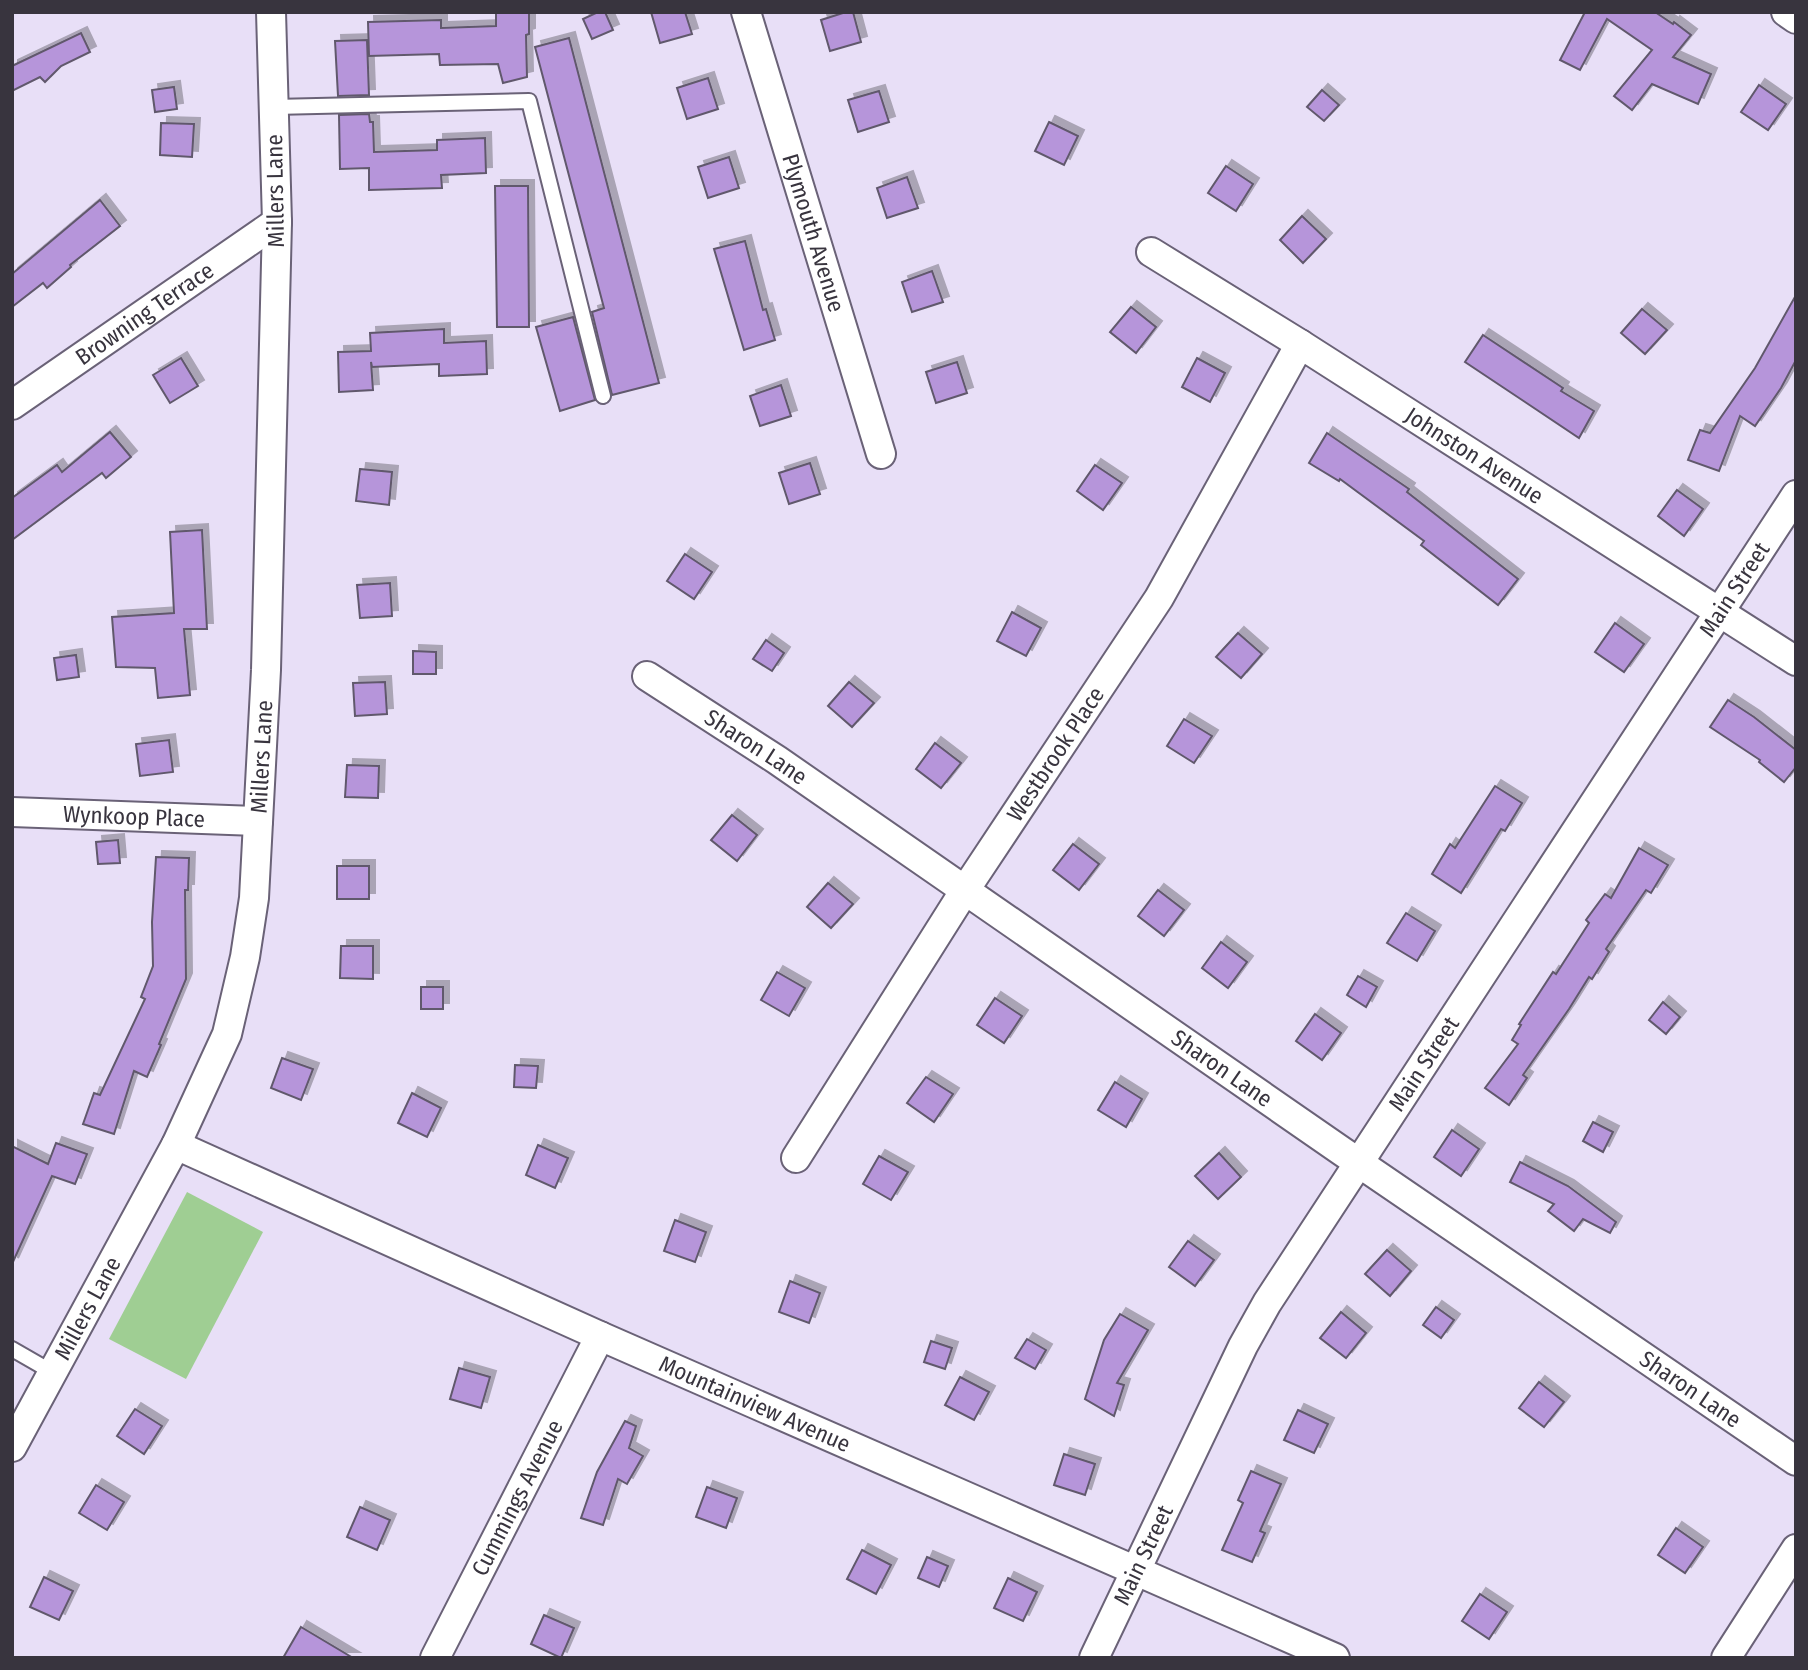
<svg xmlns="http://www.w3.org/2000/svg" width="1808" height="1670" font-family="'Fira Sans Condensed',sans-serif">
  <style>
    .green { fill: #9fce93 }
    .building { fill: #b695da; stroke: #61586c; stroke-width: 2; filter: url(#shadow) }
    .lines { fill: none; stroke-linecap: round; stroke-linejoin: round }
    .lane-casing { stroke: #6a6277; stroke-width: 18 }
    .street-casing { stroke: #6a6277; stroke-width: 32 }
    .lane { stroke: #fff; stroke-width: 14 }
    .street { stroke: #fff; stroke-width: 28 }
    .labels { text-anchor: middle; stroke-width: 5; stroke-linejoin: round; paint-order: stroke }
    .street-label { font-size: 23px; fill: #38343e; stroke: #fff }
  </style>
  <defs>
    <filter id="shadow"><feDropShadow dx="6" dy="-6" stdDeviation="0" flood-color="#0004"/></filter>
  </defs>
  <rect width="100%" height="100%" fill="#e8dff7"/>
  <polygon class="green" points="187,1192 263,1232 186,1379 109,1339"/>
  <g class="building">
    <polygon points="496,12 529,12 529,34 526,35 527,77 503,83 498,64 440,65 439,54 369,56 368,22 441,20 441,28 496,26"/>
    <polygon points="598,12 605,12 613,30 592,39 583,19"/>
    <polygon points="651,12 685,12 692,34 660,43"/>
    <polygon points="846,12 853,12 861,42 830,51 821,20"/>
    <polygon points="1585,12 1655,12 1673,24 1674,22 1691,35 1673,57 1711,74 1698,104 1652,84 1632,110 1614,96 1652,50 1607,19 1580,70 1560,60"/>
    <polygon points="81,33 90,52 61,66 45,82 40,77 12,91 12,66"/>
    <polygon points="569,38 659,383 612,395 592,312 604,308 535,47"/>
    <polygon points="367,40 369,95 338,96 335,41"/>
    <polygon points="708,78 718,109 687,119 677,88"/>
    <polygon points="1759,85 1786,104 1768,130 1741,112"/>
    <polygon points="174,87 177,109 155,112 152,90"/>
    <polygon points="1322,90 1339,105 1324,121 1307,107"/>
    <polygon points="879,91 889,122 858,132 848,100"/>
    <polygon points="369,114 370,122 373,122 374,152 437,150 437,140 485,138 486,173 441,175 442,188 369,190 369,168 340,169 339,115"/>
    <polygon points="1049,122 1078,136 1064,165 1035,151"/>
    <polygon points="161,123 194,124 192,157 160,155"/>
    <polygon points="729,157 739,188 708,198 698,167"/>
    <polygon points="1226,166 1253,184 1236,211 1208,193"/>
    <polygon points="907,177 918,208 887,218 877,188"/>
    <polygon points="495,186 528,186 529,327 497,327"/>
    <polygon points="100,200 120,226 70,265 71,267 47,288 43,283 12,307 12,274"/>
    <polygon points="1302,216 1326,239 1303,263 1280,240"/>
    <polygon points="745,241 763,310 766,309 775,340 744,350 714,249"/>
    <polygon points="932,271 943,302 912,312 902,282"/>
    <polygon points="1796,295 1796,360 1781,388 1755,426 1740,416 1719,471 1688,460 1700,430 1710,433 1755,368"/>
    <polygon points="1131,307 1156,327 1136,353 1110,332"/>
    <polygon points="1642,309 1667,330 1645,354 1621,333"/>
    <polygon points="573,317 595,400 560,411 536,327"/>
    <polygon points="444,329 444,343 486,341 487,374 439,376 439,364 372,367 371,362 373,390 339,392 338,352 371,351 370,333"/>
    <polygon points="1483,335 1563,388 1561,391 1594,411 1579,438 1465,362"/>
    <polygon points="181,358 198,386 170,403 153,375"/>
    <polygon points="1197,358 1225,373 1210,402 1182,387"/>
    <polygon points="957,362 967,393 936,403 926,372"/>
    <polygon points="781,385 791,416 760,426 750,396"/>
    <polygon points="110,432 131,457 106,478 102,473 12,540 12,498 57,465 62,472"/>
    <polygon points="1327,433 1409,489 1407,492 1518,579 1498,605 1421,545 1424,541 1340,479 1339,481 1309,463"/>
    <polygon points="810,463 820,494 789,504 779,473"/>
    <polygon points="1095,465 1122,483 1103,510 1077,491"/>
    <polygon points="360,469 392,472 389,505 356,501"/>
    <polygon points="1677,490 1703,509 1684,536 1658,516"/>
    <polygon points="202,530 207,629 184,629 190,695 158,698 155,668 116,667 112,617 174,613 170,532"/>
    <polygon points="685,554 712,572 694,599 667,581"/>
    <polygon points="390,583 392,616 360,618 357,585"/>
    <polygon points="1012,612 1041,628 1026,656 997,641"/>
    <polygon points="1615,623 1644,644 1624,672 1595,652"/>
    <polygon points="1238,633 1262,654 1241,678 1216,657"/>
    <polygon points="766,640 784,653 772,671 753,659"/>
    <polygon points="413,651 436,652 436,674 413,674"/>
    <polygon points="76,655 79,677 57,680 54,658"/>
    <polygon points="385,682 387,714 355,716 353,683"/>
    <polygon points="849,682 874,703 852,727 828,706"/>
    <polygon points="1728,700 1754,717 1796,750 1796,767 1784,782 1759,762 1760,760 1710,727"/>
    <polygon points="1184,719 1212,736 1194,763 1167,746"/>
    <polygon points="169,740 173,772 140,776 136,744"/>
    <polygon points="935,743 961,763 941,788 916,769"/>
    <polygon points="347,765 379,766 378,798 345,797"/>
    <polygon points="1495,786 1522,803 1505,831 1501,829 1461,893 1432,874 1450,844 1455,848"/>
    <polygon points="732,815 757,835 737,861 711,840"/>
    <polygon points="118,840 120,863 98,864 96,842"/>
    <polygon points="1073,844 1099,864 1079,890 1053,870"/>
    <polygon points="1639,848 1668,865 1651,893 1646,890 1606,949 1609,952 1592,979 1589,977 1569,1009 1523,1075 1527,1078 1509,1105 1485,1088 1518,1044 1512,1040 1521,1025 1519,1024 1553,972 1556,974 1589,923 1586,920 1605,894 1611,898"/>
    <polygon points="156,857 189,858 188,890 185,890 186,979 159,1044 161,1045 147,1077 134,1071 114,1134 83,1124 94,1093 100,1095 145,999 141,997 153,966 152,922"/>
    <rect x="337" y="866" width="32" height="33"/>
    <polygon points="828,883 853,904 831,928 807,907"/>
    <polygon points="1158,890 1184,910 1164,936 1138,916"/>
    <polygon points="1406,913 1435,931 1417,961 1387,943"/>
    <polygon points="1221,942 1247,962 1228,988 1202,968"/>
    <polygon points="341,946 373,946 373,979 340,978"/>
    <polygon points="777,972 805,988 789,1016 761,1000"/>
    <polygon points="1358,976 1377,987 1366,1007 1347,995"/>
    <rect x="421" y="987" width="22" height="22"/>
    <polygon points="995,998 1022,1016 1004,1043 977,1025"/>
    <polygon points="1663,1002 1680,1017 1666,1034 1649,1020"/>
    <polygon points="1315,1014 1341,1033 1322,1060 1296,1041"/>
    <polygon points="282,1058 313,1069 301,1100 271,1088"/>
    <polygon points="515,1065 538,1066 536,1088 514,1087"/>
    <polygon points="926,1077 953,1094 934,1122 907,1103"/>
    <polygon points="1115,1082 1142,1099 1126,1127 1098,1110"/>
    <polygon points="412,1093 441,1108 427,1137 398,1123"/>
    <polygon points="1593,1122 1613,1132 1603,1152 1583,1141"/>
    <polygon points="1452,1130 1479,1149 1461,1176 1434,1157"/>
    <polygon points="56,1143 87,1154 75,1184 52,1176 12,1264 12,1146 48,1164"/>
    <polygon points="538,1145 568,1158 555,1188 526,1175"/>
    <polygon points="1219,1153 1241,1177 1218,1199 1195,1176"/>
    <polygon points="879,1156 908,1172 891,1200 863,1184"/>
    <polygon points="1520,1162 1568,1186 1616,1222 1610,1233 1583,1219 1574,1231 1548,1211 1554,1204 1510,1182"/>
    <polygon points="675,1220 706,1232 695,1262 664,1251"/>
    <polygon points="1188,1241 1214,1260 1195,1286 1169,1267"/>
    <polygon points="1387,1250 1411,1271 1390,1296 1365,1274"/>
    <polygon points="790,1281 820,1293 809,1323 779,1312"/>
    <polygon points="1436,1307 1454,1320 1441,1338 1423,1325"/>
    <polygon points="1341,1312 1366,1333 1346,1358 1320,1338"/>
    <polygon points="1120,1314 1148,1330 1117,1383 1124,1385 1114,1416 1085,1399 1104,1340"/>
    <polygon points="1027,1339 1046,1350 1035,1369 1015,1358"/>
    <polygon points="931,1341 952,1348 945,1369 924,1362"/>
    <polygon points="459,1368 490,1377 481,1408 450,1399"/>
    <polygon points="960,1377 989,1392 974,1420 945,1405"/>
    <polygon points="1539,1382 1564,1402 1544,1427 1519,1408"/>
    <polygon points="135,1409 162,1426 144,1454 117,1436"/>
    <polygon points="1298,1410 1328,1424 1314,1453 1284,1440"/>
    <polygon points="625,1421 636,1426 629,1448 643,1456 627,1484 618,1479 603,1525 581,1518 597,1472"/>
    <polygon points="1064,1454 1095,1464 1085,1495 1054,1485"/>
    <polygon points="1251,1471 1281,1484 1260,1531 1265,1533 1252,1562 1222,1550 1243,1503 1238,1500"/>
    <polygon points="96,1485 124,1502 107,1530 79,1513"/>
    <polygon points="707,1487 737,1498 726,1528 696,1517"/>
    <polygon points="360,1507 390,1520 377,1550 347,1537"/>
    <polygon points="1676,1528 1703,1547 1685,1573 1658,1555"/>
    <polygon points="862,1550 891,1565 876,1594 847,1579"/>
    <polygon points="927,1557 948,1566 939,1587 918,1578"/>
    <polygon points="44,1577 73,1591 59,1620 30,1607"/>
    <polygon points="1008,1578 1037,1592 1023,1621 994,1608"/>
    <polygon points="1480,1594 1507,1612 1489,1639 1462,1621"/>
    <polygon points="544,1615 574,1628 561,1658 531,1644"/>
    <polygon points="301,1627 353,1658 283,1658"/>
  </g>
  <g class="lines">
    <defs>
      <g id="lane">
        <polyline points="274,107 529,101 603,396"/>
        <polyline points="12,1349 52,1372"/>
      </g>
      <g id="street">
        <path id="s1" d="M746 12 881 454"/>
        <polyline points="1786,12 1796,19"/>
        <path id="s2" d="M1151 252 1300 344 1796 661"/>
        <path id="s3" d="M12 405 277 222"/>
        <path id="s4" d="M647 676 777 760 1343 1152 1796 1461"/>
        <path id="s5" d="M12 812 258 821"/>
        <path id="s6" d="M176 1145 600 1336 1335 1658"/>
        <path id="s7" d="M796 1158 965 890 1159 598 1300 344"/>
        <path id="s8" d="M12 1447 176 1145 227 1034 245 957 254 898 266 670 277 222 271 12"/>
        <path id="s9" d="M435 1658 600 1336"/>
        <path id="s10" d="M1094 1658 1243 1346 1267 1303 1796 495"/>
        <polyline points="1726,1658 1796,1549"/>
      </g>
    </defs>
    <use href="#lane" class="lane-casing"/>
    <use href="#street" class="street-casing"/>
    <use href="#lane" class="lane"/>
    <use href="#street" class="street"/>
  </g>
  <g class="labels">
    <g class="street-label">
      <text transform="translate(275 191) rotate(-91)" y="8">Millers Lane</text>
      <text dy="8" stroke="none"><textPath href="#s1" startOffset="231">Plymouth Avenue</textPath></text>
      <text dy="8" stroke="none"><textPath href="#s3" startOffset="161">Browning Terrace</textPath></text>
      <text dy="8" stroke="none"><textPath href="#s2" startOffset="382">Johnston Avenue</textPath></text>
      <text dy="8" stroke="none"><textPath href="#s10" startOffset="1248">Main Street</textPath></text>
      <text dy="8" stroke="none"><textPath href="#s4" startOffset="130">Sharon Lane</textPath></text>
      <text dy="8" stroke="none"><textPath href="#s7" startOffset="480">Westbrook Place</textPath></text>
      <text dy="8" stroke="none"><textPath href="#s8" startOffset="746">Millers Lane</textPath></text>
      <text dy="8" stroke="none"><textPath href="#s5" startOffset="122">Wynkoop Place</textPath></text>
      <text dy="8" stroke="none"><textPath href="#s10" startOffset="681">Main Street</textPath></text>
      <text dy="8" stroke="none"><textPath href="#s4" startOffset="696">Sharon Lane</textPath></text>
      <text dy="8" stroke="none"><textPath href="#s8" startOffset="158">Millers Lane</textPath></text>
      <text dy="8" stroke="none"><textPath href="#s4" startOffset="1264">Sharon Lane</textPath></text>
      <text dy="8" stroke="none"><textPath href="#s6" startOffset="634">Mountainview Avenue</textPath></text>
      <text dy="8" stroke="none"><textPath href="#s9" startOffset="180">Cummings Avenue</textPath></text>
      <text dy="8" stroke="none"><textPath href="#s10" startOffset="114">Main Street</textPath></text>
    </g>
  </g>
  <rect width="1808" height="1670" fill="none" stroke="#38343e" stroke-width="28"/>
</svg>
